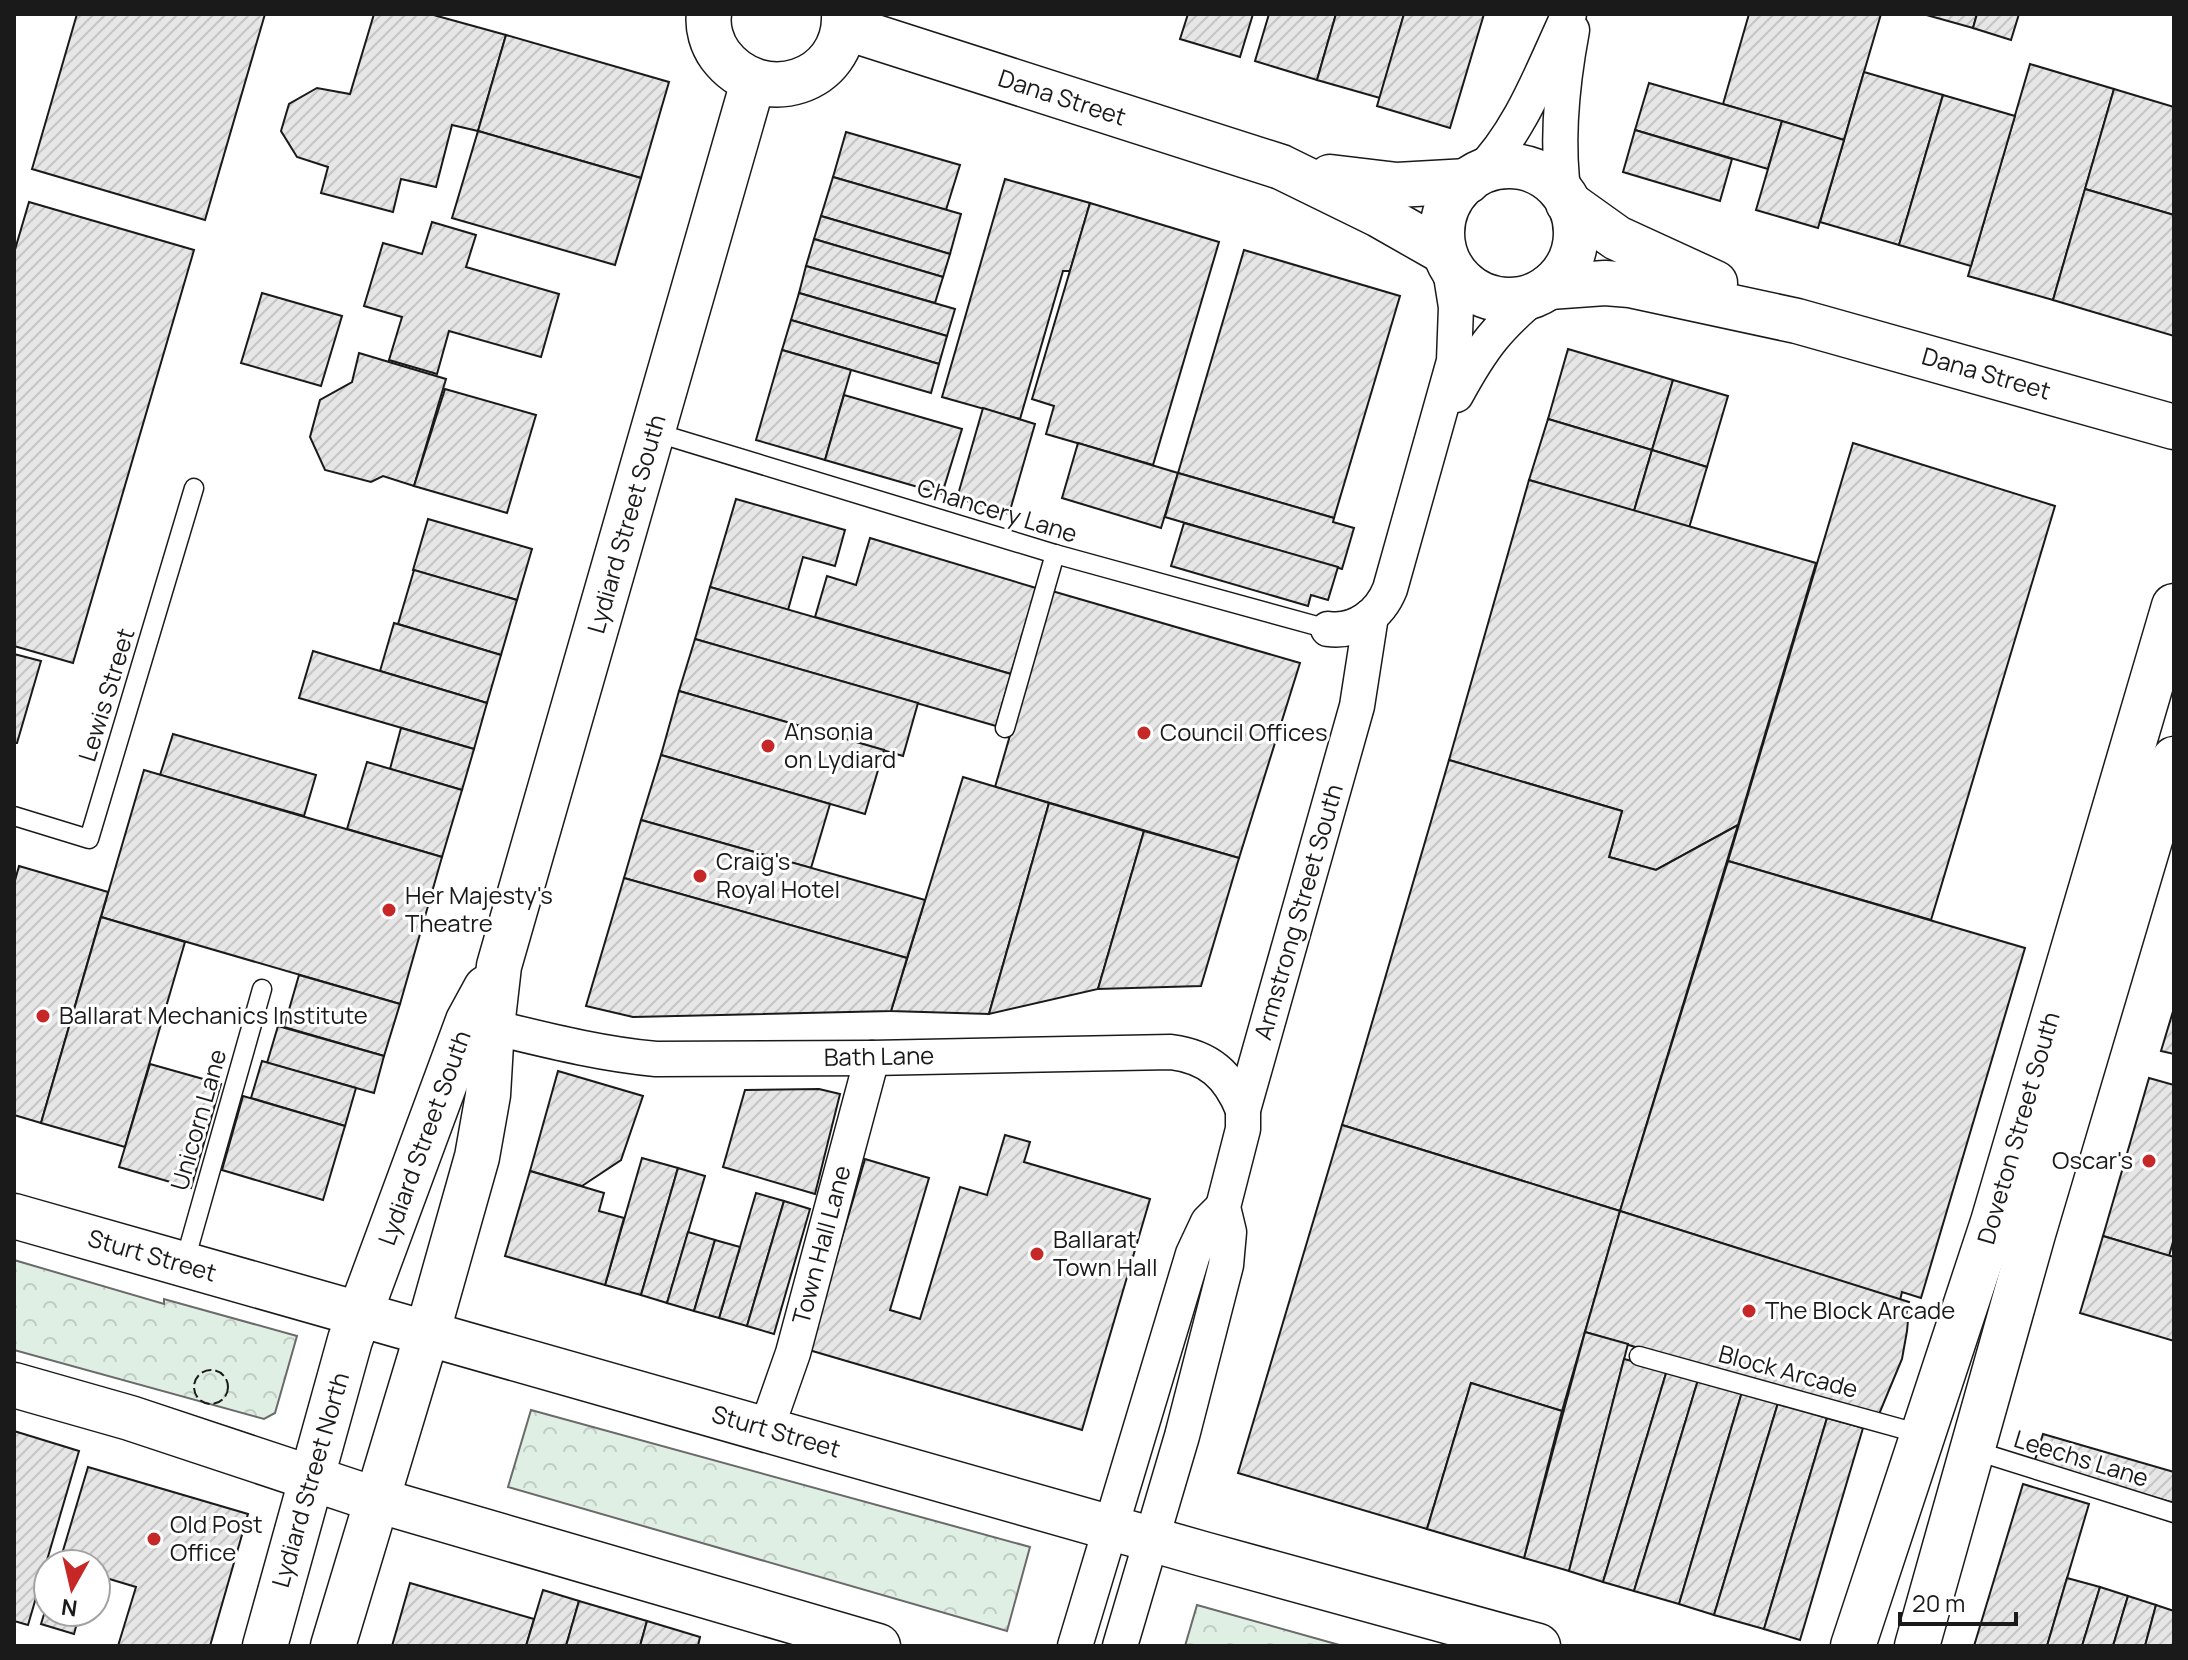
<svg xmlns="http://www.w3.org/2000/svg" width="2188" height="1660" font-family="Manrope,sans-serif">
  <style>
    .forest { fill: url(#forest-crowns); stroke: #6a6a6a; stroke-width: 2 }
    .building { fill: url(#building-hatch); stroke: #1a1a1a; stroke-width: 2 }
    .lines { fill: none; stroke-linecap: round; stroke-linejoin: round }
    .lane-casing { stroke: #1a1a1a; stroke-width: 21 }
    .street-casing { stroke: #1a1a1a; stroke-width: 37 }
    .secondary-casing { stroke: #1a1a1a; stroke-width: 47 }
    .highway-casing { stroke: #1a1a1a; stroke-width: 47 }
    .lane { stroke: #fff; stroke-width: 18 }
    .street { stroke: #fff; stroke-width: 34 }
    .secondary { stroke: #fff; stroke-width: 44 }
    .highway { stroke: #fff; stroke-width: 44 }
    .fence { stroke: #1a1a1a; stroke-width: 2; stroke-dasharray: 10 4; stroke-linecap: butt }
    .poi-dot { fill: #c62828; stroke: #fff; stroke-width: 3 }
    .labels { text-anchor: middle; stroke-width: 6; stroke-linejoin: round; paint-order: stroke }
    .street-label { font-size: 24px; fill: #1a1a1a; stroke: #fff }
    .poi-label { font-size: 24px; fill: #1a1a1a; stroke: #fff; text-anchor: start }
  </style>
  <defs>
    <pattern id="forest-crowns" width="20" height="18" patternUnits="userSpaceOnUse" patternTransform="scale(2)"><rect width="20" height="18" fill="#e0efe3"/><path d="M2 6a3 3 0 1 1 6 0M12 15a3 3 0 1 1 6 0" fill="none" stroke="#c0ccc2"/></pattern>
    <pattern id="building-hatch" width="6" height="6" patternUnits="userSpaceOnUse" patternTransform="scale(2)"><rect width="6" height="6" fill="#e6e6e6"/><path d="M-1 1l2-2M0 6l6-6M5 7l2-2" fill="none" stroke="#c5c5c5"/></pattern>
  </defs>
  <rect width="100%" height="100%" fill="#fff"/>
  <g class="forest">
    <polygon points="14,1260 164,1304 164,1299 297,1336 275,1413 264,1419 14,1350"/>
    <polygon points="531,1410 1030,1547 1007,1631 508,1487"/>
    <polygon points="1197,1605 1343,1646 1185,1646"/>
  </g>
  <g class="building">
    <polygon points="77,14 265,14 205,220 32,169"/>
    <polygon points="374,14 430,14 506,35 478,131 452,125 436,187 401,179 393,212 321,193 328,167 297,157 281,131 289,104 317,88 350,94"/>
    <polygon points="1188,14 1253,14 1240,57 1180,39"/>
    <polygon points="1269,14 1336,14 1317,80 1255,61"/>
    <polygon points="1336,14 1404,14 1380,98 1317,80"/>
    <polygon points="1404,14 1484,14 1450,128 1377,106"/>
    <polygon points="1749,14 1881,14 1844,140 1723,104"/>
    <polygon points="1923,14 1977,14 1973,28"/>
    <polygon points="1977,14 2019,14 2011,40 1973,28"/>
    <polygon points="506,35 669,82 641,178 478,131"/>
    <polygon points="2030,64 2114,89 2053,300 1968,276"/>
    <polygon points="1864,72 1943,95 1899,245 1820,222"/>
    <polygon points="1649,83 1782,121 1768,169 1635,130"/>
    <polygon points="2114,89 2174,107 2174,215 2085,189"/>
    <polygon points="1943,95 2015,116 1971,266 1899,245"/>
    <polygon points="1782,121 1844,140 1818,228 1756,210"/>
    <polygon points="1635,130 1732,159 1720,201 1623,172"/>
    <polygon points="478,131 641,178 615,265 452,218"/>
    <polygon points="846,132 960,165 946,210 833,177"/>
    <polygon points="833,177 961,214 950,254 821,216"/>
    <polygon points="1005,179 1090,203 1070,271 1063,271 1020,419 942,397"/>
    <polygon points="2085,189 2174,215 2174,336 2053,300"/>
    <polygon points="29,202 194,250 73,663 14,646 14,253"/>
    <polygon points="1090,203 1219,242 1153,465 1046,434 1054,406 1032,399"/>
    <polygon points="821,216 950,254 943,277 814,239"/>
    <polygon points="432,222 476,235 466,267 559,294 541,357 449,331 437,374 389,360 402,317 364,306 383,243 422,254"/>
    <polygon points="814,239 943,277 935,303 806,266"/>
    <polygon points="1244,250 1400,296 1334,518 1178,473"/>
    <polygon points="806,266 955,309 947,336 799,293"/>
    <polygon points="262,293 342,316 321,386 241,363"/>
    <polygon points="799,293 947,336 939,364 791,320"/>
    <polygon points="791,320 939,364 931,393 782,350"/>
    <polygon points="1568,349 1673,380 1652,450 1548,419"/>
    <polygon points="782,350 851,370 825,460 756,440"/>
    <polygon points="359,353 446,379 414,486 383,476 371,482 325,470 310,437 320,400 352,382"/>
    <polygon points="1673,380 1728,396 1707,467 1652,450"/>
    <polygon points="445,389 536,415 507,513 414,486"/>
    <polygon points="844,395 962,429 942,494 825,460"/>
    <polygon points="983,408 1035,424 1009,514 957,498"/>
    <polygon points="1548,419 1652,450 1634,511 1529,480"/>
    <polygon points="1078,443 1178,473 1161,528 1062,498"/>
    <polygon points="1853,443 2055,506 1931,920 1728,861"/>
    <polygon points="1652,450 1707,467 1689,528 1634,511"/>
    <polygon points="1178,473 1334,518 1333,522 1354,528 1342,569 1165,517"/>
    <polygon points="1529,480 1816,563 1738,825 1656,870 1609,857 1622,811 1449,760"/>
    <polygon points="736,499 845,530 835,566 803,557 788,610 710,587"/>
    <polygon points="428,519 532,549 517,600 413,570"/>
    <polygon points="1184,523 1338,567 1328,600 1311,595 1308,606 1171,566"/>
    <polygon points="870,538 1036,588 1011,674 815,617 827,576 856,585"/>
    <polygon points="414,570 517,600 501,655 398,624"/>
    <polygon points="710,587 1011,674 996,726 695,639"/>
    <polygon points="1052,591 1300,663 1239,858 995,787"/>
    <polygon points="394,623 501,655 487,703 380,671"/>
    <polygon points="695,639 918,703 903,756 679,691"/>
    <polygon points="313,651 487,703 474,749 299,698"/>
    <polygon points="14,654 41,661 17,743 14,743"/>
    <polygon points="679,691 884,750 865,814 661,755"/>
    <polygon points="401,728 474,749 462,790 390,769"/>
    <polygon points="173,734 316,775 304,816 160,775"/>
    <polygon points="661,755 830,804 811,868 641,820"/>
    <polygon points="1449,760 1622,811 1609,857 1656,870 1738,825 1620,1211 1342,1125"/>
    <polygon points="367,762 462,790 442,857 347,829"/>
    <polygon points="144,770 442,857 400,1004 101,917"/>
    <polygon points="963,777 1049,803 989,1014 891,1011"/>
    <polygon points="1049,803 1144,831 1098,989 989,1014"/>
    <polygon points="641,820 925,900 907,958 624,878"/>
    <polygon points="1144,831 1239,858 1201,986 1098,989"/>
    <polygon points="1728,861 2025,948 1921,1298 1902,1292 1900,1300 1620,1211"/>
    <polygon points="19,866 108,892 41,1123 14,1115 14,884"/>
    <polygon points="624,878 907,958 891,1011 633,1017 586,1006"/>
    <polygon points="101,917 185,942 125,1147 41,1123"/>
    <polygon points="299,975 400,1004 384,1056 284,1027"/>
    <polygon points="2174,1008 2174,1054 2161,1051"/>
    <polygon points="278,1026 384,1056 374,1093 267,1063"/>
    <polygon points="262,1061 356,1088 345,1126 251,1098"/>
    <polygon points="150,1064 221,1084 191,1188 119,1167"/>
    <polygon points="558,1071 643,1096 621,1160 582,1186 530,1171"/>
    <polygon points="2149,1078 2174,1085 2174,1238 2169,1256 2103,1236"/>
    <polygon points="819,1089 840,1094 815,1194 723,1167 745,1090"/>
    <polygon points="243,1096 345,1126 323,1200 222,1170"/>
    <polygon points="1342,1125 1620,1211 1562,1411 1471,1383 1427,1529 1238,1473"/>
    <polygon points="1005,1135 1030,1142 1024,1162 1150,1199 1082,1430 809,1350 865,1159 929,1178 890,1310 920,1319 960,1187 987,1195"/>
    <polygon points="642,1158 678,1168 641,1295 605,1285"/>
    <polygon points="678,1168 705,1176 667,1303 641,1295"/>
    <polygon points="530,1171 604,1193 599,1211 624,1218 605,1285 505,1256"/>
    <polygon points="756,1193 784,1201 747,1326 719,1318"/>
    <polygon points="784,1201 810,1209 774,1334 747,1326"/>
    <polygon points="1620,1211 1909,1302 1905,1320 1908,1320 1907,1331 1902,1359 1877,1419 1585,1332"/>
    <polygon points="688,1232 715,1240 694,1311 667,1303"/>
    <polygon points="2103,1236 2174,1257 2174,1341 2080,1313"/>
    <polygon points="715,1240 740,1247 719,1318 694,1311"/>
    <polygon points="1585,1332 1628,1344 1569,1571 1524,1558"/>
    <polygon points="1624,1359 1667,1370 1603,1582 1569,1571"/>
    <polygon points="1667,1370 1698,1380 1634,1591 1603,1582"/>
    <polygon points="1698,1380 1742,1392 1679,1604 1634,1591"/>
    <polygon points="1471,1383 1562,1411 1524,1558 1427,1529"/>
    <polygon points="1742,1392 1778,1403 1714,1615 1679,1604"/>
    <polygon points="1778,1403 1827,1418 1764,1629 1714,1615"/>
    <polygon points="1827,1418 1863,1428 1800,1640 1764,1629"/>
    <polygon points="14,1431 79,1451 28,1625 14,1621"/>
    <polygon points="2043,1434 2174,1472 2174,1503 2034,1463"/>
    <polygon points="88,1467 248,1514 210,1646 118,1646 136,1587 96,1575 96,1564 59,1564"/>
    <polygon points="2023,1484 2089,1504 2047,1646 1974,1646"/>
    <polygon points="2067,1578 2100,1587 2082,1646 2047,1646"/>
    <polygon points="410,1583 534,1619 526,1646 392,1646"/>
    <polygon points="2100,1587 2128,1596 2113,1646 2082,1646"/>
    <polygon points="543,1590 579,1601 566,1646 526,1646"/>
    <polygon points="2128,1596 2156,1605 2145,1646 2113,1646"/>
    <polygon points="48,1601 48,1612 80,1612 74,1634 41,1624"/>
    <polygon points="579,1601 647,1621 640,1646 566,1646"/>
    <polygon points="2156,1605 2174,1611 2174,1646 2145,1646"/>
    <polygon points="647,1621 700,1637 698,1646 640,1646"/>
  </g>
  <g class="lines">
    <defs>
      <g id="lane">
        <polyline points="654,432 1055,554 1328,629"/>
        <polyline points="1005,728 1055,554"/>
        <polyline points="14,816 89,839 194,488"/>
        <polyline points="184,1264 262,989"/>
        <polyline points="1639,1356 1924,1435"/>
        <polyline points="1973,1450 2174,1513"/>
      </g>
      <g id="street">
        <path d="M1477 175C1521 132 1543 69 1569 14"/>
        <path d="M1564 196C1556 143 1562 83 1572 30"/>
        <path d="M1456 395C1482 347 1498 326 1541 291"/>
        <path d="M1328 629C1356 633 1380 614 1390 589L1454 361 1456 307 1449 263"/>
        <path d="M492 1027C546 1040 600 1054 656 1059L872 1058 1171 1052C1209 1057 1229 1075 1243 1110"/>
        <polyline points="766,1430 793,1353 872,1058"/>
        <polyline points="1075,1646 1193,1254 1208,1222 1223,1207"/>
        <polyline points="1120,1646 1182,1436 1226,1265 1229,1232 1223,1207 1243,1129 1243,1110 1357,706 1371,616"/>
      </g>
      <g id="secondary">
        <path d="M709 14C707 28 712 44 720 55 761 110 847 83 844 14"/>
        <polyline points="844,27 1281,167 1379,215 1444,252"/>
        <circle cx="1509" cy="233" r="67"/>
        <polyline points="1330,177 1397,185 1468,181"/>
        <polyline points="1568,203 1617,238 1715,283"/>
        <polyline points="1549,287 1605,283 1630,285 1797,321 2174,427"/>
        <polyline points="14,1216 1203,1554 1538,1646"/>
        <polyline points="14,1385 130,1418 377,1500 878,1646"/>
        <polyline points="265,1646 350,1340 468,1021 486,988"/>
        <polyline points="333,1646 427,1334 477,1157 488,1095 492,1027 499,966 753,82"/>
      </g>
      <g id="highway">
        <polyline points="1853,1646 1993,1222 2174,606"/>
        <polyline points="1917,1646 2033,1234 2174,759"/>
      </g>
    </defs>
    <use href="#lane" class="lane-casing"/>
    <use href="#street" class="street-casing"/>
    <use href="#secondary" class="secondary-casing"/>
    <use href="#highway" class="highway-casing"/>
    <use href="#lane" class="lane"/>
    <use href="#street" class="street"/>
    <use href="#secondary" class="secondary"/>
    <use href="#highway" class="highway"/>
    <circle class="fence" cx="211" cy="1387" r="17"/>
  </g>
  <g class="poi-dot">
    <circle cx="1144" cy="733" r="8"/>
    <circle cx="768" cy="746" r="8"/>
    <circle cx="700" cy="876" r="8"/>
    <circle cx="389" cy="910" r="8"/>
    <circle cx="43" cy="1016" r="8"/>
    <circle cx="2149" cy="1161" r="8"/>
    <circle cx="1037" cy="1254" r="8"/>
    <circle cx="1749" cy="1311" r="8"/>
    <circle cx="154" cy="1539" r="8"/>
  </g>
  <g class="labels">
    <g class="street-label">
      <text transform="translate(1062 98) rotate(18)" y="8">Dana Street</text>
      <text transform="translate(1986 374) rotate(16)" y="8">Dana Street</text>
      <text transform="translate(997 511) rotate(17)" y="8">Chancery Lane</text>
      <text transform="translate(627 524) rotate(-74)" y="8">Lydiard Street South</text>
      <text transform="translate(107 695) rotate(-73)" y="8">Lewis Street</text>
      <text transform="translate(1299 912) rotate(-74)" y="8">Armstrong Street South</text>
      <text transform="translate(879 1057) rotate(-1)" y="8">Bath Lane</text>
      <text transform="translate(199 1120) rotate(-74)" y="8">Unicorn Lane</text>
      <text transform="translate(2019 1128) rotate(-74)" y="8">Doveton Street South</text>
      <text transform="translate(425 1138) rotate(-70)" y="8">Lydiard Street South</text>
      <text transform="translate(822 1245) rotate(-75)" y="8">Town Hall Lane</text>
      <text transform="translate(152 1256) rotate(16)" y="8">Sturt Street</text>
      <text transform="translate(1788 1372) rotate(15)" y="8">Block Arcade</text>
      <text transform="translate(776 1432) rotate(16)" y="8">Sturt Street</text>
      <text transform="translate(2081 1459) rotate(17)" y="8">Leechs Lane</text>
      <text transform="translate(311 1480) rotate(-74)" y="8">Lydiard Street North</text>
    </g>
    <g class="poi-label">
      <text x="784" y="740">Ansonia<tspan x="784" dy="28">on Lydiard</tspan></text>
      <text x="1160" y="741">Council Offices</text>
      <text x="716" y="870">Craig's<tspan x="716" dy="28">Royal Hotel</tspan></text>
      <text x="405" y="904">Her Majesty's<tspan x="405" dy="28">Theatre</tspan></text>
      <text x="59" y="1024">Ballarat Mechanics Institute</text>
      <text x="2133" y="1169" text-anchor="end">Oscar's</text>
      <text x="1053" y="1248">Ballarat<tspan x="1053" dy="28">Town Hall</tspan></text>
      <text x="1765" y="1319">The Block Arcade</text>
      <text x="170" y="1533">Old Post<tspan x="170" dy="28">Office</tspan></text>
    </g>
  </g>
  <rect width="2188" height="1660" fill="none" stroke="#1a1a1a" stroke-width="32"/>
  <g transform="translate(72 1588) rotate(188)"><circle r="38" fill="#ffffff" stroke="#a3a3a3" stroke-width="2"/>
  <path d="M0-6L14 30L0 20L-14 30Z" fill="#c62828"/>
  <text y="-12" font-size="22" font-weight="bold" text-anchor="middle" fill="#1a1a1a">N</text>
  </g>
  <path d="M1900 1612v12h116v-12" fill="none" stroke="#1a1a1a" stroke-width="4"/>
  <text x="1912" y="1612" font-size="24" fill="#1a1a1a" stroke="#ffffff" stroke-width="6" paint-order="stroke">20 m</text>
</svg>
